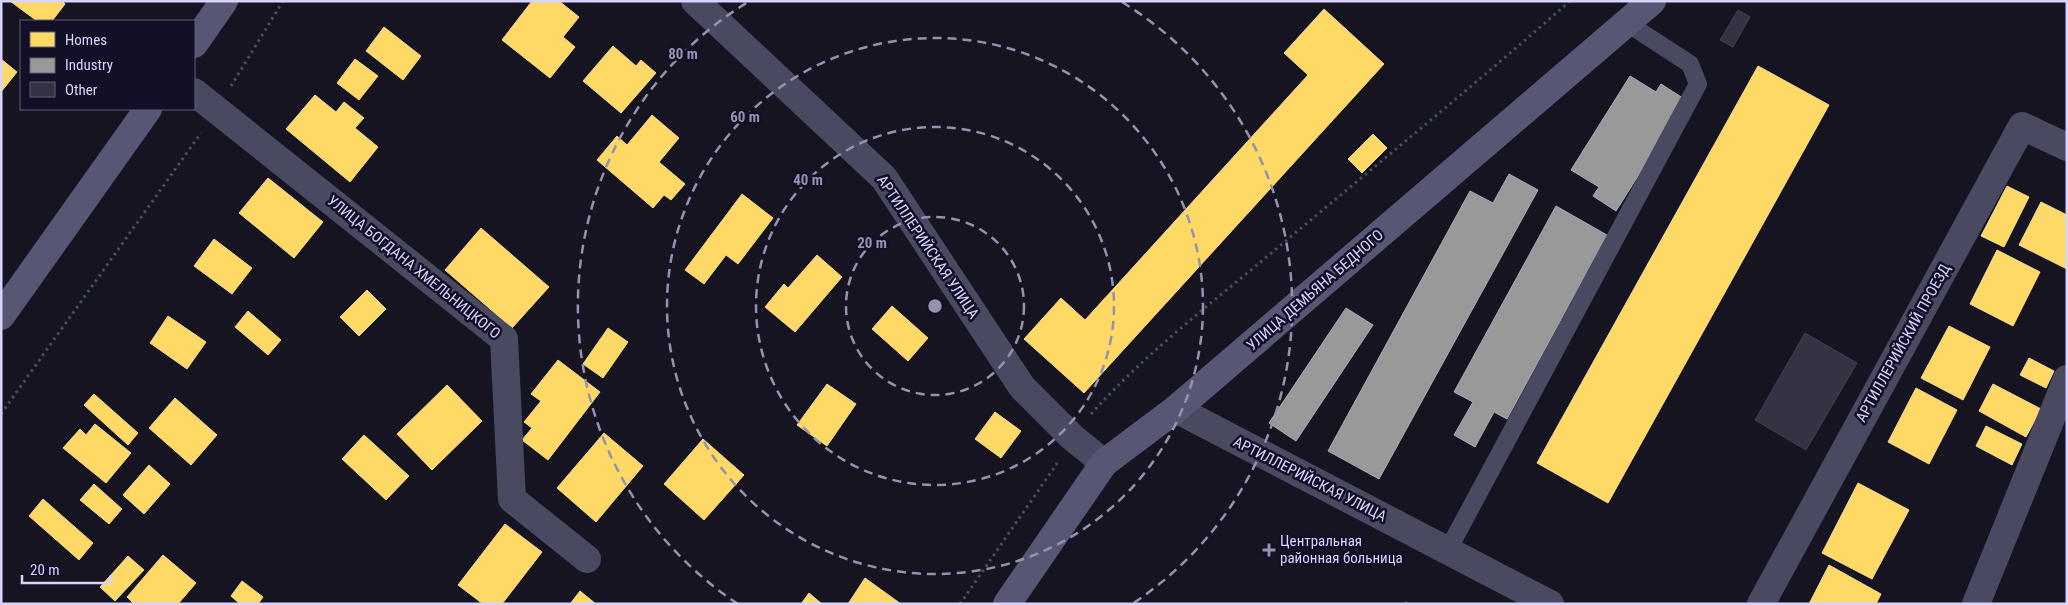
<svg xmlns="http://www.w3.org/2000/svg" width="2068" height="605" font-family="'Roboto Condensed',sans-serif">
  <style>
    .homes { fill: #ffd966; stroke: #f4d894 }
    .industry { fill: #999; stroke: #acabb8 }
    .building { fill: #343243; stroke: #433f54 }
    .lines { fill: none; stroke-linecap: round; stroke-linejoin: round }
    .path { stroke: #44505f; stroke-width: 3; stroke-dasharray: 2.5 4; stroke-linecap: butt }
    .lane { stroke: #4a4962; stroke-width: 18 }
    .street { stroke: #4a4962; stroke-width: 28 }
    .secondary { stroke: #575674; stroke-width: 28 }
    .ring { fill: none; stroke: #9591b1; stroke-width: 2.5; stroke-dasharray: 9 6 }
    .poi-dot { fill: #9591b1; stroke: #130f26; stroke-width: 2 }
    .labels { text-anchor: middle; stroke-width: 5; stroke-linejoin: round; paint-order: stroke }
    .street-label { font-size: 15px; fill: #d9d4ff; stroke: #130f26 }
    .poi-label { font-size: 15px; fill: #d9d4ff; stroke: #130f26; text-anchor: start }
    .centre { fill: #9591b1; stroke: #130f26; stroke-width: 2.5 }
    .ring-label { font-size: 15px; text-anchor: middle; font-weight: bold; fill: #9591b1; stroke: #130f26; stroke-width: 5; stroke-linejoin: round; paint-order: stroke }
  </style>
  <rect width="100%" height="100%" fill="#161421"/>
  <g class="homes">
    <polygon points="10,1 62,1 65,4 52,21 37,21"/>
    <polygon points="532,1 559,1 579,17 563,37 575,47 550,78 502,40"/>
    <polygon points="1324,9 1384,64 1084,393 1024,339 1061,298 1085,320 1308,75 1284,53"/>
    <polygon points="384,27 421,56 403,80 366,51"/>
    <polygon points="613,46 636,66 641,60 656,73 621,113 583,81"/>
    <polygon points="1,59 17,72 1,92"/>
    <polygon points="355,59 378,76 359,100 337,83"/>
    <polygon points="1758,66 1829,105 1608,503 1537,463"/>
    <polygon points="315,95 336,112 344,102 364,118 355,128 378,147 350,182 286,129"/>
    <polygon points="652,115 679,138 659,162 685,184 671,200 664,195 653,208 597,160 617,136 627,145"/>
    <polygon points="1373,134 1387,148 1362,173 1348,159"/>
    <polygon points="268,178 323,222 294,258 239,213"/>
    <polygon points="2007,186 2029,197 2004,247 1981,236"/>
    <polygon points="742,194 773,218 738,264 726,255 704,284 685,270"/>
    <polygon points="2041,202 2067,215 2067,269 2019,245"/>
    <polygon points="481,228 549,287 512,328 445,270"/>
    <polygon points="214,239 252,268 232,294 194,266"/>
    <polygon points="1997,250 2040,272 2013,326 1970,304"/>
    <polygon points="817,255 842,277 795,332 765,307 784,284 788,288"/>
    <polygon points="367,290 386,309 359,336 340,317"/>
    <polygon points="892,306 928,338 908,361 872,329"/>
    <polygon points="248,311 281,340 268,355 235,327"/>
    <polygon points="168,316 206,342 187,369 150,343"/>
    <polygon points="1949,326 1990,347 1963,400 1921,378"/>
    <polygon points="608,328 628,342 603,378 583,364"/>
    <polygon points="2029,358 2054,371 2046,388 2020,375"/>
    <polygon points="558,360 600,392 548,460 522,440 532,428 524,422 541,401 531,394"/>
    <polygon points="827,384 856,404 827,446 797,425"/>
    <polygon points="1993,384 2041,409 2026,437 1979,411"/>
    <polygon points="447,385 482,421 432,470 397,434"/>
    <polygon points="1916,388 1957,410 1929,464 1888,442"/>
    <polygon points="94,394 138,433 128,445 84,405"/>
    <polygon points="175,398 217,435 191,465 149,428"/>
    <polygon points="995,412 1021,431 1001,458 975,439"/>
    <polygon points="95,424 131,453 106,483 63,448 80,429 86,435"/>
    <polygon points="1986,426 2022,444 2012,465 1976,446"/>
    <polygon points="604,433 643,466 596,522 557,488"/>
    <polygon points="364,435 409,476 386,500 342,459"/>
    <polygon points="703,439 744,475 704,520 664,484"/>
    <polygon points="149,465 170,484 144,514 123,495"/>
    <polygon points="1858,483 1909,510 1872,579 1822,553"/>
    <polygon points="94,484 122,509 109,524 80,500"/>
    <polygon points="43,499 93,543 79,560 29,516"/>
    <polygon points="505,524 542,552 502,604 483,604 458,585"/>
    <polygon points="163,555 196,583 178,604 134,604 127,597"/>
    <polygon points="128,556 144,570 115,601 100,587"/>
    <polygon points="1829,565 1881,594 1876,604 1809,604"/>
    <polygon points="865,578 901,604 848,604"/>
    <polygon points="242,581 263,597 258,604 240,604 231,596"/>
    <polygon points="580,591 596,604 570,604"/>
    <polygon points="809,593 822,604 801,604"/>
  </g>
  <g class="industry">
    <polygon points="1630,76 1656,92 1661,84 1686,100 1616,211 1593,196 1599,187 1571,170"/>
    <polygon points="1509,174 1538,190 1379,479 1328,451 1470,191 1493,203"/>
    <polygon points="1556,206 1607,235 1507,419 1494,412 1475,447 1454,435 1473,402 1454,392"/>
    <polygon points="1346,308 1373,325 1296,441 1269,423"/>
  </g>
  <g class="building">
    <polygon points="1738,10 1750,17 1733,47 1720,40"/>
    <polygon points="1805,333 1857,363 1806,450 1755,420"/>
  </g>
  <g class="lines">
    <g class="path">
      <polyline points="231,86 283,1"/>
      <polyline points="1,414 201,133"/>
      <path d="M1091 414C1142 357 1204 309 1263 260 1365 174 1469 90 1570 1"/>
      <polyline points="1405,602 1407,604"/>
      <polyline points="960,604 1058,462"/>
    </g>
    <polyline class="lane" points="1448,550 1698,84 1690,64 1627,23"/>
    <g class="street">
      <polyline points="695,1 884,178 1022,387 1072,437 1104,463"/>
      <polyline points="194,92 504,339 512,499 587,559"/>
      <polyline points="1176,409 1550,604"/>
      <polyline points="1761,604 2022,126 2067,147"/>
      <polyline points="1976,604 2067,379"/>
    </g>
    <g class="secondary">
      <polyline points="194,44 224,1"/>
      <polyline points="1,316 148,109"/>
      <polyline points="1007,604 1104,463 1176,409 1652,1"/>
    </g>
  </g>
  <g class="ring">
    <circle cx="935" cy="306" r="89"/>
    <circle cx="935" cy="306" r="179"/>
    <circle cx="935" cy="306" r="268"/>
    <path d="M738 604A357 357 0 0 1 748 2M1122 2A357 357 0 0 1 1132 604"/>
  </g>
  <path class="poi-dot" d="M1266.5 542.5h5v5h5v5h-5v5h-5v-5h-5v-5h5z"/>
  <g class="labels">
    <g class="street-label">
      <text transform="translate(928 247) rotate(56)" y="5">АРТИЛЛЕРИЙСКАЯ УЛИЦА</text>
      <text transform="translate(414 267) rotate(39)" y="5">УЛИЦА БОГДАНА ХМЕЛЬНИЦКОГО</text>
      <text transform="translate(1315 290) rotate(-41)" y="5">УЛИЦА ДЕМЬЯНА БЕДНОГО</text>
      <text transform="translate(1903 343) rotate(-61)" y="5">АРТИЛЛЕРИЙСКИЙ ПРОЕЗД</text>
      <text transform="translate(1310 479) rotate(27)" y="5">АРТИЛЛЕРИЙСКАЯ УЛИЦА</text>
    </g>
    <g class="poi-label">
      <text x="1280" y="546">Центральная<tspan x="1280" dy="17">районная больница</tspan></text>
    </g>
  </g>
  <circle cx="935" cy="306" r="8" class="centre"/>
  <g class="ring-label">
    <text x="683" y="59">80 m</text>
    <text x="745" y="122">60 m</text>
    <text x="808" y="185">40 m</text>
    <text x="872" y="248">20 m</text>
  </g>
  <rect width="2068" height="605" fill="none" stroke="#d9d4ff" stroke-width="5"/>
  <rect x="20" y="20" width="175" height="90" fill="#130f26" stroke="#625e7d"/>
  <rect x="30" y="32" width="25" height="15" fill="#ffd966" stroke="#625e7d"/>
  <text x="65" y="45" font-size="15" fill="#d9d4ff">Homes</text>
  <rect x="30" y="58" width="25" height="15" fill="#999999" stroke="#625e7d"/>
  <text x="65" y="70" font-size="15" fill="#d9d4ff">Industry</text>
  <rect x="30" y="82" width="25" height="15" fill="#343243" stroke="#625e7d"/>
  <text x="65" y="95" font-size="15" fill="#d9d4ff">Other</text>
  <path d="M22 575v8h89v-8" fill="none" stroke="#d9d4ff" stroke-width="2.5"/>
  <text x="30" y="575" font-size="15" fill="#d9d4ff" stroke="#130f26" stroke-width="4" paint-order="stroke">20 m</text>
</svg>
